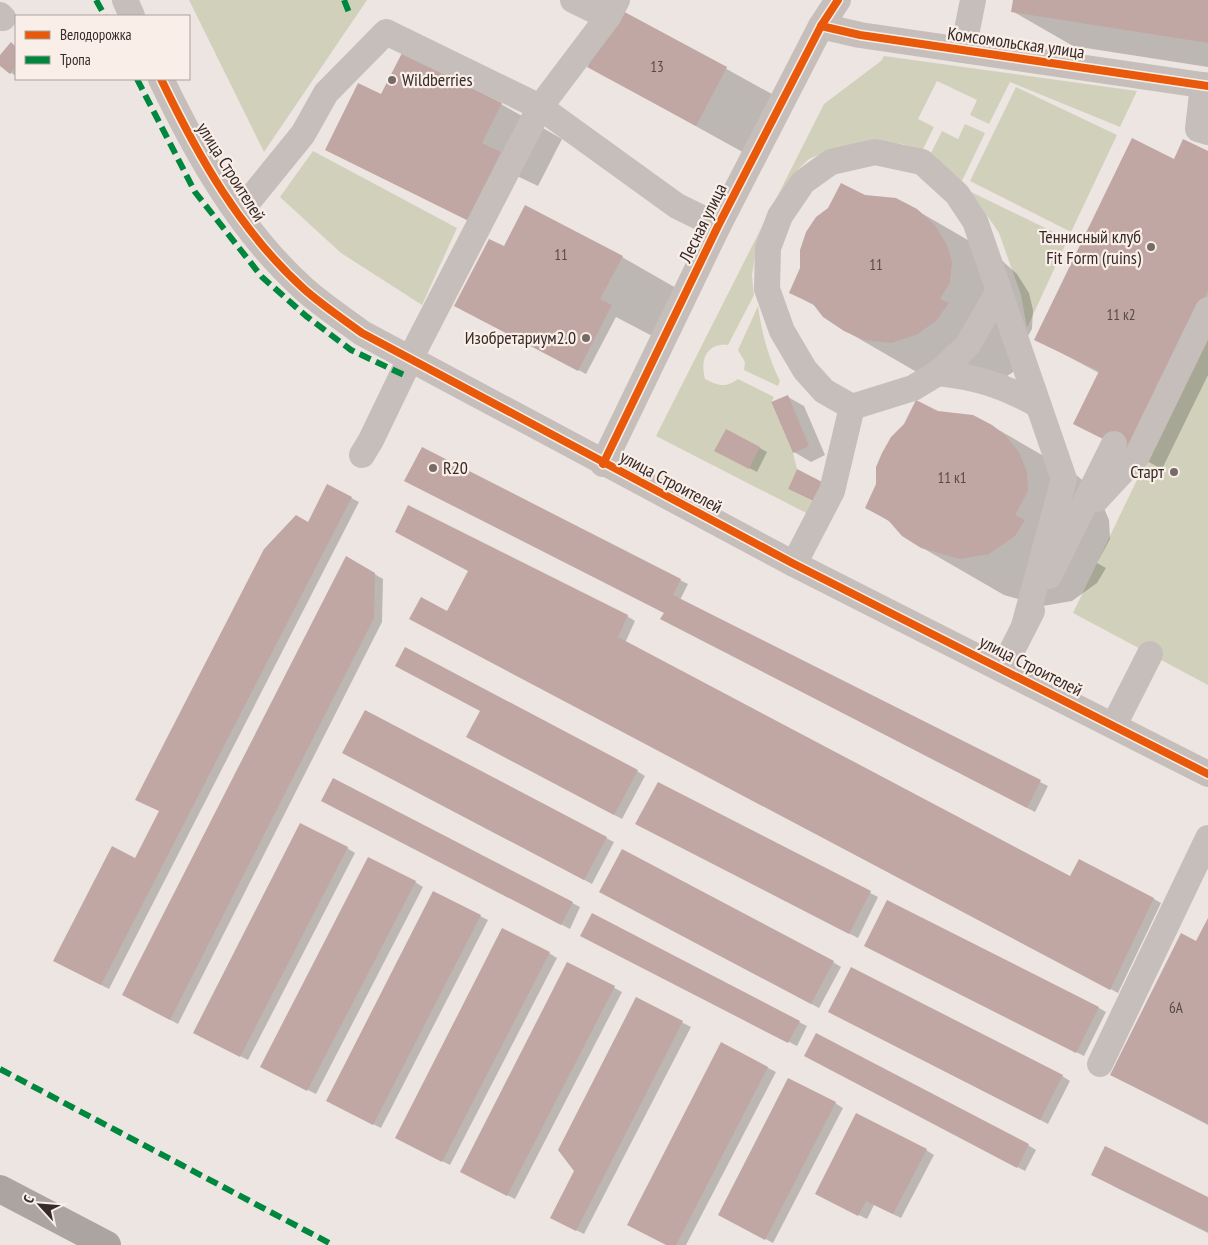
<svg xmlns="http://www.w3.org/2000/svg" width="1208" height="1245" font-family="'PT Sans Narrow',sans-serif">
  <style>
    .green { fill: #d1d1bb }
    .shadow { fill: #0003 }
    .building { fill: #c0a7a3 }
    .lines { fill: none; stroke-linecap: round; stroke-linejoin: round }
    .minor { stroke: #c6beba; stroke-width: 26 }
    .highway { stroke: #aca4a0; stroke-width: 28 }
    .quiet { stroke: #00873e; stroke-width: 6; stroke-dasharray: 12 6; stroke-linecap: butt }
    .cycleway-casing { stroke: #f9efe8; stroke-width: 11 }
    .cycleway { stroke: #e8590c; stroke-width: 8 }
    .poi-dot { fill: #776b69; stroke: #f9efe8; stroke-width: 2 }
    .labels { text-anchor: middle; stroke-width: 4.5; stroke-linejoin: round; paint-order: stroke }
    .number-label { font-size: 15px; fill: #594947 }
    .street-label { font-size: 18px; fill: #372a28; stroke: #f9efe8 }
    .poi-label { font-size: 18px; fill: #372a28; stroke: #f9efe8; text-anchor: end }
  </style>
  <rect width="100%" height="100%" fill="#ede5e1"/>
  <g class="green">
    <polygon points="189,0 367,0 264,152"/>
    <path d="M884 56 1137 91 1120 127 1010 82 989 124 970 115 977 100 937 81 918 119 934 127 922 151 903 144 882 142 830 150 809 159 794 173 756 252 752 275 754 295 728 345C706 343 700 360 705 379 718 386 726 388 738 379L774 397 771 403 793 453 797 469 788 489 814 502 812 516 656 436 824 104 881 61Z"/>
    <polygon points="1016,87 1117,135 1071,232 970,181"/>
    <polygon points="965,124 985,133 962,181 930,155 942,131 958,139"/>
    <polygon points="313,151 457,228 422,305 341,253 280,197"/>
    <polygon points="971,192 1068,239 1027,328 1021,295 999,233"/>
    <path d="M758 306C762 334 768 356 780 381L778 386 744 370 745 362 738 350Z"/>
    <polygon points="1208,332 1208,685 1073,613"/>
  </g>
  <g class="shadow">
    <polygon points="1014,0 1208,0 1208,67 1073,46 1012,11"/>
    <polygon points="620,10 788,103 757,160 589,67"/>
    <polygon points="11,44 16,47 16,76 0,65 0,57"/>
    <polygon points="501,104 562,139 538,186 502,169 475,224 334,154"/>
    <polygon points="1208,152 1208,375 1162,469 1074,423 1099,373 1035,339 1174,160"/>
    <polygon points="865,196 916,210 999,258 1017,274 1029,293 1033,310 1032,329 1022,346 1019,368 998,382 927,378 844,330 817,307 790,292"/>
    <polygon points="504,248 622,257 683,292 658,339 616,317 586,374 463,310"/>
    <polygon points="788,397 804,406 825,455 811,462 794,452"/>
    <polygon points="938,413 992,426 1075,474 1088,485 1101,501 1109,520 1110,539 1097,563 1106,568 1097,583 1072,601 1043,606 1004,595 921,547 892,523 867,508"/>
    <polygon points="760,448 767,452 757,472 724,455"/>
    <polygon points="406,480 680,580 688,584 680,600 1048,786 1035,812 670,623 665,613"/>
    <polygon points="328,486 359,502 109,989 62,965 135,860"/>
    <polygon points="347,558 383,579 382,622 178,1024 131,999"/>
    <polygon points="448,612 627,616 635,621 625,643 1070,878 1079,860 1154,899 1161,903 1118,993 418,623"/>
    <polygon points="475,741 637,771 645,776 622,819"/>
    <polygon points="351,757 606,838 614,842 592,884"/>
    <polygon points="333,779 580,907 570,929 330,804"/>
    <polygon points="658,783 878,897 858,938 645,828"/>
    <polygon points="347,848 355,853 248,1060 202,1037"/>
    <polygon points="415,882 423,887 316,1094 270,1071"/>
    <polygon points="608,896 833,962 841,967 819,1008"/>
    <polygon points="480,916 488,920 381,1128 335,1105"/>
    <polygon points="1208,920 1208,1125 1112,1075 1197,942"/>
    <polygon points="590,940 799,1022 807,1026 797,1046"/>
    <polygon points="873,950 1099,1008 1106,1012 1084,1056"/>
    <polygon points="549,953 557,958 450,1165 404,1142"/>
    <polygon points="568,963 622,992 515,1199 469,1176"/>
    <polygon points="636,999 691,1027 584,1234 559,1222"/>
    <polygon points="837,1016 1062,1076 1070,1081 1048,1124"/>
    <polygon points="721,1044 776,1072 686,1245 667,1245"/>
    <polygon points="813,1060 1028,1145 1036,1150 1025,1171"/>
    <polygon points="835,1103 843,1108 773,1243 720,1214"/>
    <polygon points="926,1150 934,1155 901,1218 874,1205 867,1219 824,1198"/>
    <polygon points="1092,1174 1208,1198 1208,1233 1117,1188"/>
  </g>
  <g class="building">
    <polygon points="1013,0 1208,0 1208,43 1011,12"/>
    <polygon points="619,9 727,67 696,126 587,67"/>
    <polygon points="11,42 16,47 16,66 10,74 0,66 0,55"/>
    <polygon points="402,53 502,103 482,143 501,152 467,220 325,150 358,83 381,94"/>
    <polygon points="1132,138 1174,159 1183,139 1208,151 1208,291 1129,452 1073,424 1099,371 1034,340"/>
    <polygon points="841,183 865,195 896,198 917,209 935,225 947,245 952,262 950,282 940,299 949,303 936,321 916,335 891,343 864,340 844,331 823,317 813,304 789,293 800,268 800,250 806,232 816,217 828,208"/>
    <polygon points="525,205 623,256 600,299 612,305 578,371 454,306 489,239 504,246"/>
    <polygon points="788,395 809,446 793,453 771,402"/>
    <polygon points="916,400 938,411 973,415 992,425 1006,436 1019,452 1027,472 1028,491 1015,515 1025,520 1015,536 989,554 960,559 921,548 902,536 888,520 865,508 876,484 876,467 882,453 891,437 904,424"/>
    <polygon points="726,429 760,447 749,469 714,451"/>
    <polygon points="422,447 681,579 673,595 1041,780 1027,808 660,619 664,613 404,481"/>
    <polygon points="797,469 824,483 815,502 788,489"/>
    <polygon points="327,484 352,497 101,985 53,961 112,846 135,858 159,811 135,800 264,549 296,515 308,522"/>
    <polygon points="408,505 628,615 618,637 1070,876 1079,859 1154,898 1110,990 409,619 421,597 447,611 468,571 395,532"/>
    <polygon points="346,556 375,573 374,618 170,1020 122,995"/>
    <polygon points="405,647 638,770 614,815 466,737 480,711 395,666"/>
    <polygon points="365,710 607,837 584,880 342,753"/>
    <polygon points="333,778 573,902 561,925 321,801"/>
    <polygon points="658,782 871,891 849,934 635,824"/>
    <polygon points="300,823 348,847 240,1057 193,1033"/>
    <polygon points="622,849 834,961 811,1004 599,892"/>
    <polygon points="368,857 416,881 307,1091 260,1067"/>
    <polygon points="433,891 481,915 373,1125 326,1101"/>
    <polygon points="887,900 1099,1007 1076,1053 864,946"/>
    <polygon points="592,913 800,1021 788,1043 580,936"/>
    <polygon points="1208,918 1208,1124 1110,1075 1181,933 1196,941"/>
    <polygon points="502,928 550,952 442,1162 395,1138"/>
    <polygon points="567,962 615,986 507,1196 460,1172"/>
    <polygon points="851,967 1063,1075 1040,1120 828,1012"/>
    <polygon points="636,997 683,1021 576,1231 550,1218 574,1171 558,1150"/>
    <polygon points="816,1033 1029,1144 1017,1168 804,1056"/>
    <polygon points="721,1042 768,1067 676,1245 666,1245 627,1225"/>
    <polygon points="788,1078 836,1102 765,1240 718,1215"/>
    <polygon points="856,1113 927,1149 893,1214 866,1201 858,1216 815,1194"/>
    <polygon points="1105,1146 1208,1197 1208,1232 1091,1175"/>
  </g>
  <g class="lines">
    <g class="minor">
      <polyline points="125,0 132,16"/>
      <polyline points="573,0 608,17"/>
      <polyline points="0,15 3,18"/>
      <polyline points="821,26 860,35 1208,86"/>
      <polyline points="963,50 973,0"/>
      <path d="M161 79C198 156 240 231 304 289 322 305 343 319 362 333L794 564 1208 774"/>
      <polyline points="1203,85 1198,129 1208,132"/>
      <polyline points="238,214 303,134 326,93 386,32 540,107 608,17 617,0"/>
      <polyline points="999,291 967,346 938,373 913,388 852,407 824,391 805,370 782,331 767,289 768,248 780,216 803,182 831,162 875,152 922,162 957,194 975,221 1064,479 1024,626"/>
      <path d="M938 373C977 377 1004 386 1038 405"/>
      <polyline points="362,455 371,440 410,359 540,107 677,206 718,226"/>
      <polyline points="603,464 718,226 821,26 838,0"/>
      <polyline points="1097,499 1137,456 1208,310"/>
      <polyline points="794,564 832,491 852,407"/>
      <polyline points="1049,576 1114,444"/>
      <polyline points="1003,668 1032,611"/>
      <polyline points="1114,725 1150,654"/>
      <polyline points="1100,1064 1208,838"/>
    </g>
    <polyline class="highway" points="0,1189 107,1245"/>
    <g class="quiet">
      <polyline points="96,0 105,16"/>
      <polyline points="344,0 350,15"/>
      <polyline points="137,79 195,192 262,277 306,316 351,350 404,375"/>
      <polyline points="0,1069 333,1245"/>
    </g>
    <defs>
      <g id="cycleway">
        <polyline points="821,26 860,35 1208,86"/>
        <path d="M161 79C198 156 240 231 304 289 322 305 343 319 362 333L794 564 1208 774"/>
        <polyline points="603,464 718,226 821,26 838,0"/>
      </g>
    </defs>
    <use href="#cycleway" class="cycleway-casing"/>
    <use href="#cycleway" class="cycleway"/>
  </g>
  <g class="poi-dot">
    <circle cx="392" cy="80" r="5"/>
    <circle cx="1151" cy="247" r="5"/>
    <circle cx="586" cy="338" r="5"/>
    <circle cx="433" cy="468" r="5"/>
    <circle cx="1174" cy="472" r="5"/>
  </g>
  <g class="labels">
    <g class="number-label">
      <text x="657" y="72">13</text>
      <text x="561" y="260">11</text>
      <text x="876" y="270">11</text>
      <text x="1121" y="320">11 к2</text>
      <text x="952" y="483">11 к1</text>
      <text x="1176" y="1013">6А</text>
    </g>
    <g class="street-label">
      <text transform="translate(1016 43) rotate(8)" y="6">Комсомольская улица</text>
      <text transform="translate(231 172) rotate(58)" y="6">улица Строителей</text>
      <text transform="translate(703 223) rotate(-64)" y="6">Лесная улица</text>
      <text transform="translate(671 482) rotate(28)" y="6">улица Строителей</text>
      <text transform="translate(1031 666) rotate(27)" y="6">улица Строителей</text>
    </g>
    <g class="poi-label">
      <text x="402" y="86" text-anchor="start">Wildberries</text>
      <text x="1141" y="243">Теннисный клуб<tspan x="1141" dy="21">Fit Form (ruins)</tspan></text>
      <text x="576" y="344">Изобретариум2.0</text>
      <text x="443" y="474" text-anchor="start">R20</text>
      <text x="1164" y="478">Старт</text>
    </g>
  </g>
  <rect x="15" y="15" width="175" height="65" fill="#f9efe8" stroke="#aba09b"/>
  <rect x="25" y="31" width="25" height="8" fill="#e8590c" stroke="#aba09b"/>
  <text x="60" y="40" font-size="15" fill="#372a28">Велодорожка</text>
  <rect x="25" y="56" width="25" height="8" fill="#00873e" stroke="#aba09b"/>
  <text x="60" y="65" font-size="15" fill="#372a28">Тропа</text>
  <g transform="translate(40 1205) rotate(296)" stroke="#f9efe8" stroke-width="4" paint-order="stroke">
  <path d="M0-4L9 19L0 12L-9 19Z" fill="#372a28"/>
  <text y="-8" font-size="14" font-weight="bold" text-anchor="middle" fill="#372a28">С</text>
  </g>
</svg>
